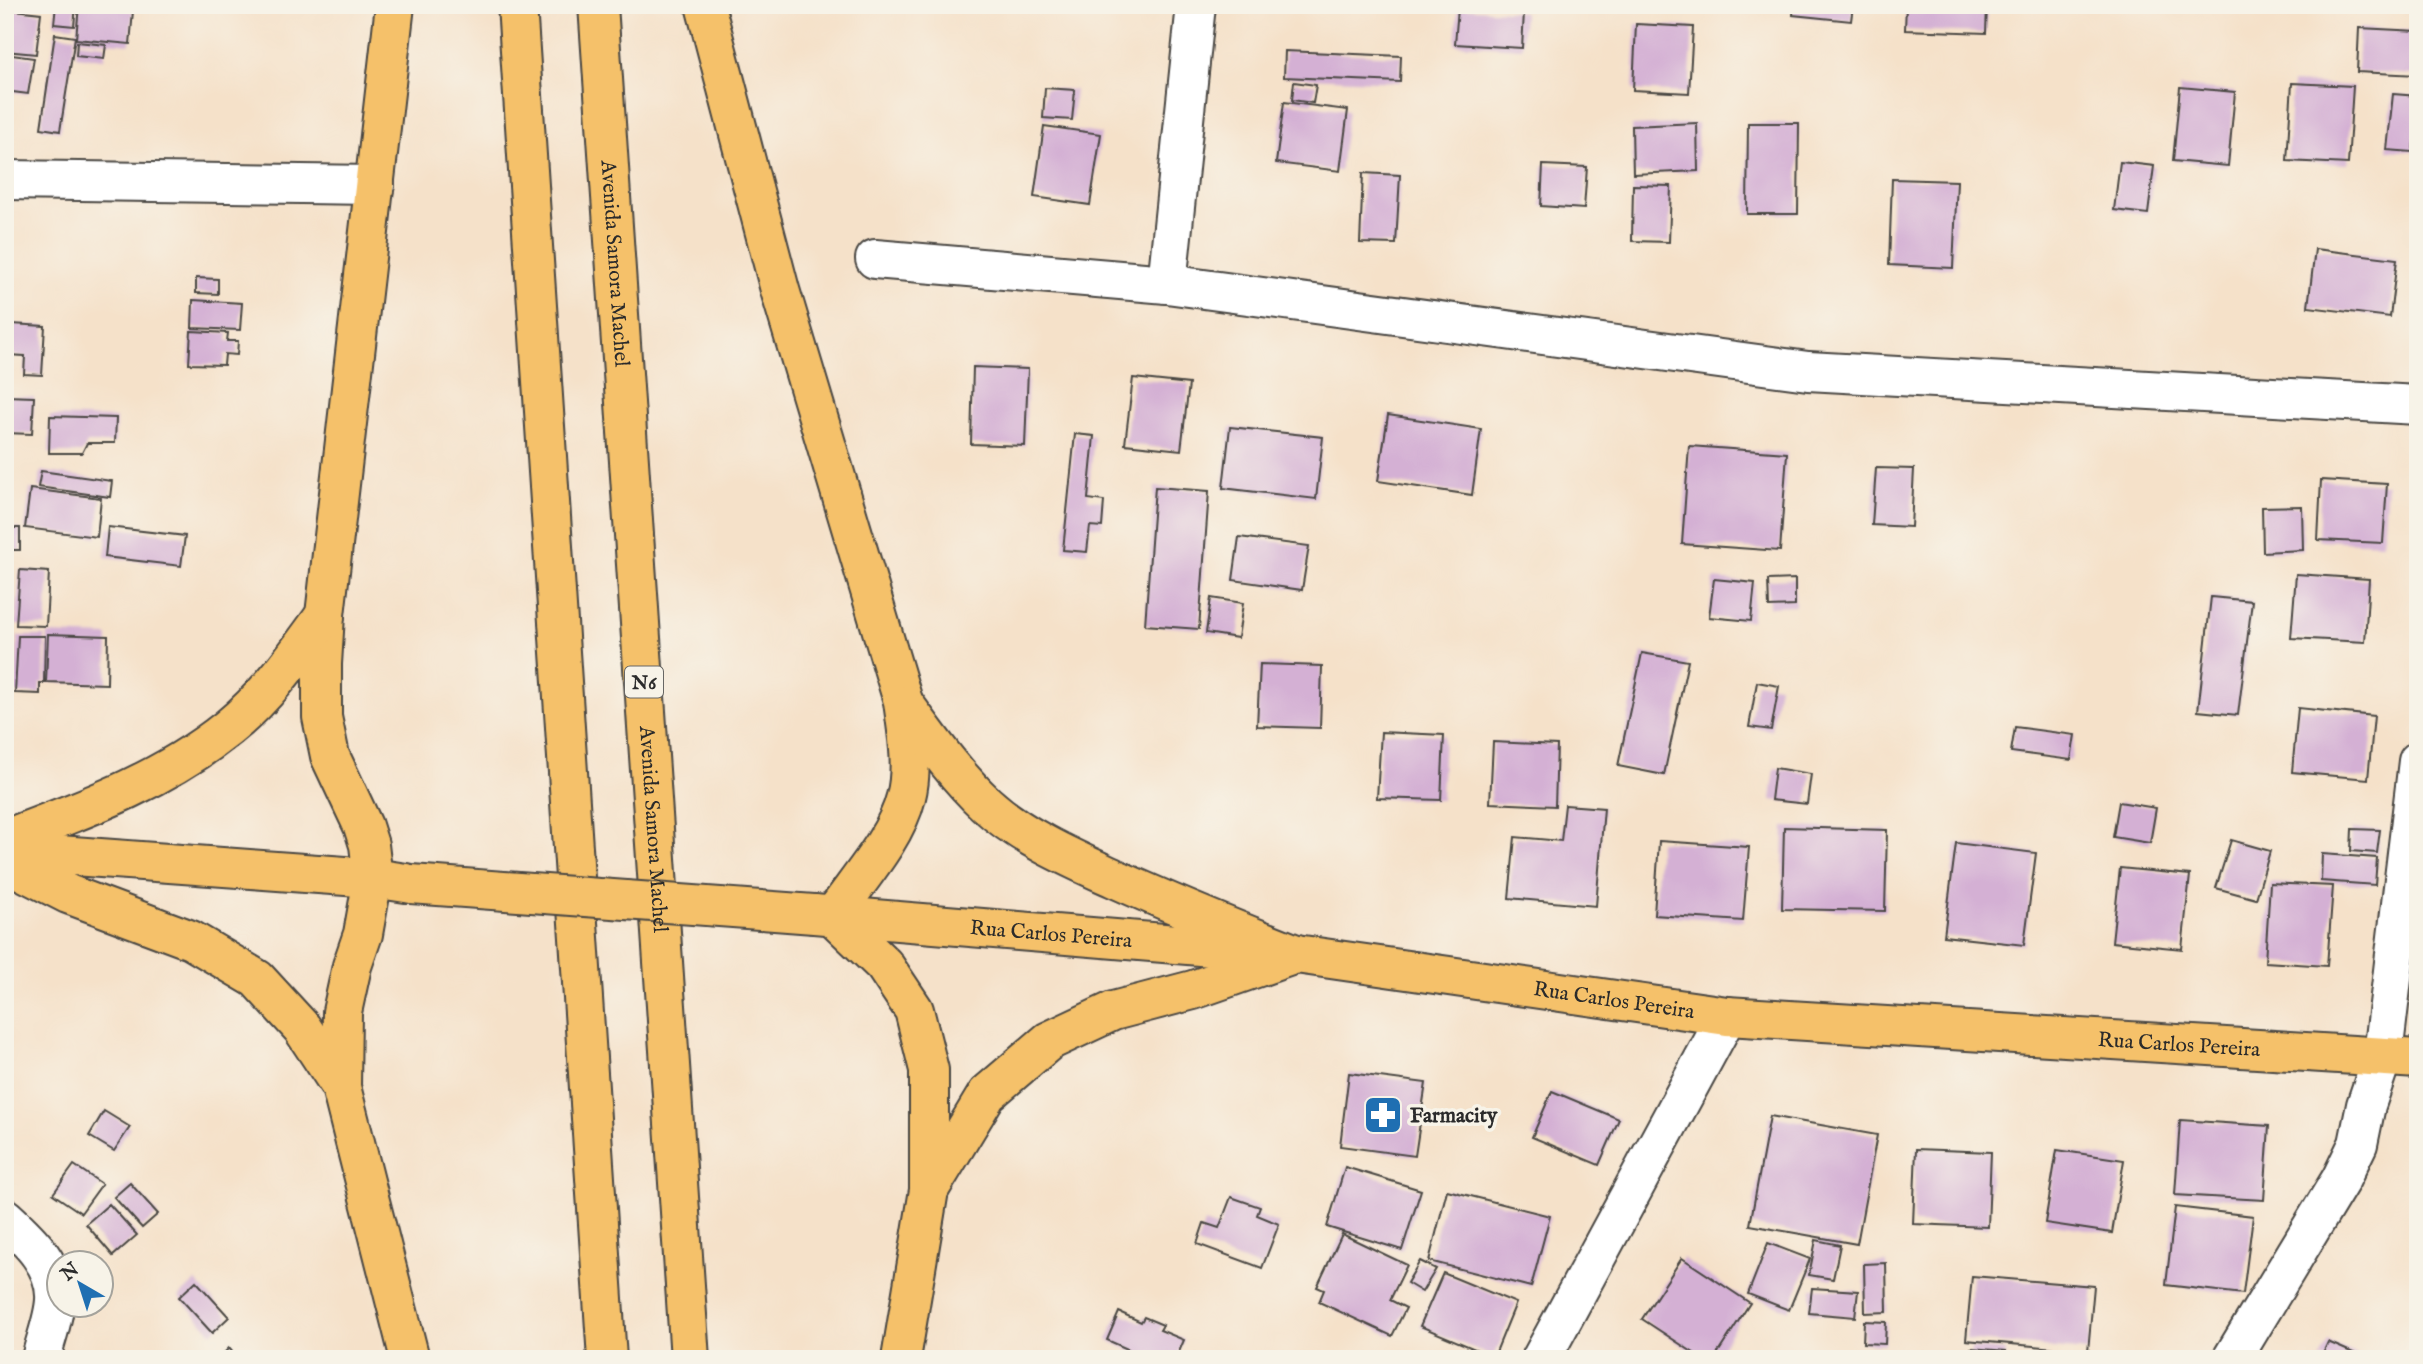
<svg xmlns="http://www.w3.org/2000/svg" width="2423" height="1364" font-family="'IM FELL English',serif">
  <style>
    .building { fill: #d4b0d4 }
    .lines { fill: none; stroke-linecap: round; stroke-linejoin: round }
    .minor-casing { stroke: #494643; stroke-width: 42 }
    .major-casing { stroke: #494643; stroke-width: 42 }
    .highway-casing { stroke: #494643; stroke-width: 42 }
    .minor { stroke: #fff; stroke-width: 38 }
    .major { stroke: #f5c16b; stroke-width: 38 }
    .highway { stroke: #f5c16b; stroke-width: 38 }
    .major-bridge-casing { stroke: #494643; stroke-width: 42; stroke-linecap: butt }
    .major-bridge { stroke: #f5c16b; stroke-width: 38 }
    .labels { text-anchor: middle; stroke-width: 7; stroke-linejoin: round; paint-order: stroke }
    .shield { fill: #f7f3e8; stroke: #686764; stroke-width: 2 }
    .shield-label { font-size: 19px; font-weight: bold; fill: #2b2b2b }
    .street-label { font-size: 21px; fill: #2b2b2b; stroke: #f7f3e8 }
    .poi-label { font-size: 21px; font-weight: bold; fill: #2b2b2b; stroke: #f7f3e8; text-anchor: start }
  </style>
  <rect width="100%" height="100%" fill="#f7f3e8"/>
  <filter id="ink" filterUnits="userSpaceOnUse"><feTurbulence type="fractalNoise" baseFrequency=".0143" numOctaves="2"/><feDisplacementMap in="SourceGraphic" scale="14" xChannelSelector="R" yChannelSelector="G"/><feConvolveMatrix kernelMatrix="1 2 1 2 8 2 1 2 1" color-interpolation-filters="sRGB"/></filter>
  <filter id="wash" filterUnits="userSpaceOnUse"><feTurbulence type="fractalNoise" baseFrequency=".00686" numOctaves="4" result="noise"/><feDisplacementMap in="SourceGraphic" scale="28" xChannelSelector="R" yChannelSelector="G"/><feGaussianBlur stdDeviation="1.57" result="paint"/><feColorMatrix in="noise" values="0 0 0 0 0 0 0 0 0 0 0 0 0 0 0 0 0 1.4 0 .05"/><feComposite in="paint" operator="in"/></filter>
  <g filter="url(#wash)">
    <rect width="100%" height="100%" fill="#f5e1c9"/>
    <g id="blocks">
      <g class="building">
        <polygon points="56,5 76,5 74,26 54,24"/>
        <polygon points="79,5 117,5 116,9 133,11 130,44 76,39"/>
        <polygon points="1707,5 1751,5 1750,13 1707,8"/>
        <polygon points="1794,5 1853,5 1851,21 1793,15"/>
        <polygon points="1906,5 1987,5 1986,33 1905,30"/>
        <polygon points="1458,8 1524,12 1522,48 1455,44"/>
        <polygon points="5,9 41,13 36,54 5,51"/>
        <polygon points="1636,24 1693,27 1689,93 1633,90"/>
        <polygon points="2359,28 2418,31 2418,75 2357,72"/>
        <polygon points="55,34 75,37 60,131 41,128"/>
        <polygon points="77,42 106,45 104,59 76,56"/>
        <polygon points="1285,51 1401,56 1400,82 1284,77"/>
        <polygon points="5,54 34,58 28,94 5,91"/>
        <polygon points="1294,82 1316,85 1313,103 1292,100"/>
        <polygon points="2292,83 2353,86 2348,164 2287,161"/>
        <polygon points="2180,87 2235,92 2228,166 2173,161"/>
        <polygon points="1045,88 1075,90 1072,120 1043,118"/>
        <polygon points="2393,94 2418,96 2413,152 2387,150"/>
        <polygon points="1284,102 1348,110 1340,171 1276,163"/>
        <polygon points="1697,123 1698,171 1633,174 1632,126"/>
        <polygon points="1748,123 1799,123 1798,214 1747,214"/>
        <polygon points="1044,126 1101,134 1090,205 1034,197"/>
        <polygon points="2120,162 2154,166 2148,214 2114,210"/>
        <polygon points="1543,165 1587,167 1584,209 1541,206"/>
        <polygon points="1363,173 1400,175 1396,244 1360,243"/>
        <polygon points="1892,179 1957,181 1953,268 1889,265"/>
        <polygon points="1633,185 1671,186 1669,242 1632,241"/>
        <polygon points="2315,249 2397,259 2390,317 2308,307"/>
        <polygon points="196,278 218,279 218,294 196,293"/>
        <polygon points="193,300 242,303 240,330 192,328"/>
        <polygon points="11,324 45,326 42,375 24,374 25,356 8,355"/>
        <polygon points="191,331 228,333 227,341 238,341 237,355 225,354 224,365 189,364"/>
        <polygon points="973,367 1028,369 1025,446 971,444"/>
        <polygon points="1133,378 1189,384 1181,450 1125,444"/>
        <polygon points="5,396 34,397 32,434 5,433"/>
        <polygon points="1388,415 1481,429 1472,495 1378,481"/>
        <polygon points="50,416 116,418 115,443 87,443 82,453 49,453"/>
        <polygon points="1230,427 1323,437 1316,499 1223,488"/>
        <polygon points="1075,434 1094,436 1088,499 1104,501 1102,527 1090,526 1087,552 1063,550"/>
        <polygon points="1689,446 1787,453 1780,551 1682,544"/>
        <polygon points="1876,468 1914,469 1911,527 1872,525"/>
        <polygon points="41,471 112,481 110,497 38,487"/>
        <polygon points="2321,480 2387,484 2383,543 2318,540"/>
        <polygon points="1155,487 1209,491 1199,629 1145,625"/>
        <polygon points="30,489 101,498 97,537 25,528"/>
        <polygon points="2302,506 2303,550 2263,552 2262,507"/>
        <polygon points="108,527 185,536 181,566 105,557"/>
        <rect x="5" y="528" width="15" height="22"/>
        <polygon points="1239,537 1309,546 1302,590 1233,580"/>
        <polygon points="20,570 49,572 46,626 16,625"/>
        <polygon points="2296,574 2369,579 2365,642 2291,638"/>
        <polygon points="1714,579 1755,583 1751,621 1709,617"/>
        <polygon points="1795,579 1795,606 1769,607 1768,580"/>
        <polygon points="2211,597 2252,601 2238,715 2198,711"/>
        <polygon points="1211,598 1243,603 1238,638 1206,633"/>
        <polygon points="48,634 108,636 107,684 46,682"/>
        <polygon points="18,636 45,636 44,683 40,683 40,694 15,693"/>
        <polygon points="1642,653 1688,661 1664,775 1618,766"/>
        <polygon points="1260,664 1322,666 1320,728 1257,726"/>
        <polygon points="1757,682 1779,686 1771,730 1749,727"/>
        <polygon points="2298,708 2374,716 2368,779 2292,772"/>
        <polygon points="2015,727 2075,735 2071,760 2011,752"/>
        <polygon points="1381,732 1444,735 1441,800 1377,798"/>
        <polygon points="1493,742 1557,745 1555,806 1490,803"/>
        <polygon points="1775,768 1811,774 1807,804 1771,800"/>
        <polygon points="2119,802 2156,808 2150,843 2113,837"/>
        <polygon points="1565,805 1604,808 1596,906 1509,898 1515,837 1561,841"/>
        <polygon points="1784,827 1887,830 1885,911 1782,909"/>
        <polygon points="2352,829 2380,830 2377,853 2351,851"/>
        <polygon points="2231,840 2270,851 2256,899 2216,888"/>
        <polygon points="1659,841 1749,847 1743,921 1654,915"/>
        <polygon points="1956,843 2036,853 2024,945 1944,936"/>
        <polygon points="2322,854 2377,858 2375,885 2321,881"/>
        <polygon points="2120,868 2190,875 2182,949 2112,942"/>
        <polygon points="2270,883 2333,886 2327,966 2265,962"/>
        <polygon points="1349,1073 1426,1083 1415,1156 1340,1146"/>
        <polygon points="1552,1091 1619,1119 1599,1165 1532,1137"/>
        <polygon points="104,1111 130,1127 114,1151 89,1136"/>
        <polygon points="1770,1116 1877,1135 1857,1244 1750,1225"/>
        <polygon points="2180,1120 2269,1126 2264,1200 2175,1195"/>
        <polygon points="1916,1149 1991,1152 1988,1227 1913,1224"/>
        <polygon points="2057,1150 2124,1160 2112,1233 2045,1223"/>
        <polygon points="74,1165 102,1184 81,1213 53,1194"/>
        <polygon points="1345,1167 1421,1190 1402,1250 1327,1227"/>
        <polygon points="130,1183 158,1214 142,1228 114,1197"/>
        <polygon points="1447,1190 1550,1216 1531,1287 1429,1261"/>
        <polygon points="1231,1197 1260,1207 1257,1215 1279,1224 1262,1268 1197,1244 1204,1223 1219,1228"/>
        <polygon points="109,1204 137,1235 113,1256 86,1224"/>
        <polygon points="2175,1207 2253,1216 2243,1294 2166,1285"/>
        <polygon points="1342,1234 1407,1265 1390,1300 1406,1308 1392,1336 1319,1302 1324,1290 1317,1287"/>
        <polygon points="1816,1240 1840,1245 1833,1279 1809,1275"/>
        <polygon points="1768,1243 1810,1259 1789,1310 1748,1294"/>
        <polygon points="1682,1258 1750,1303 1714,1359 1703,1359 1642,1319"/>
        <polygon points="1420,1261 1436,1269 1422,1292 1407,1283"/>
        <polygon points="1886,1263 1887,1312 1865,1313 1864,1264"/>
        <polygon points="1443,1273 1516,1303 1494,1357 1420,1326"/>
        <polygon points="1972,1276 2094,1286 2088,1351 1966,1340"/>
        <polygon points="196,1281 229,1317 212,1333 179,1297"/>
        <polygon points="1812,1288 1858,1291 1855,1317 1809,1313"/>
        <polygon points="1119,1312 1141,1322 1144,1317 1163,1325 1160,1330 1184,1340 1176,1359 1150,1359 1107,1340"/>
        <polygon points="1864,1321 1886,1322 1885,1344 1863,1343"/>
        <polygon points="2328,1342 2367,1359 2320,1359"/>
        <polygon points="229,1348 238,1359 218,1359"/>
        <polygon points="1971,1348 2006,1351 2005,1359 1970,1359"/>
      </g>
    </g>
  </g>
  <g filter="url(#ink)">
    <use href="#blocks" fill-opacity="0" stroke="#494643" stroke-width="2"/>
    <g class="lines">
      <defs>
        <g id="minor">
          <polyline points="5,180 375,185"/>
          <polyline points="875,259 1167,284 1808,371 2418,405"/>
          <polyline points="1167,284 1196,5"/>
          <path d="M5 1218C28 1239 57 1265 55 1300 54 1319 45 1340 41 1359"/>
          <polyline points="1541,1359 1727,1016"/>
          <polyline points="2232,1359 2341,1179 2358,1144 2366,1105 2383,1055 2418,761"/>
        </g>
        <g id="major">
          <polyline points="5,851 373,878 406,883"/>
          <path id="s1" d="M814 914 1296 954 1727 1016 2418 1059"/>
        </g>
        <g id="highway">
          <polyline points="395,5 325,615 322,664 322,717 330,756 363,826 369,845 373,878 363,934 352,966 342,1012 341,1087 410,1359"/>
          <polyline points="517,5 607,1359"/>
          <path id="s2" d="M598 5 690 1359"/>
          <path d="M705 5 780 290 903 701C907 732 914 766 906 797 896 838 857 881 833 916L884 965 914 1010 929 1070V1190L901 1359"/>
          <path d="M905 705C930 739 955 775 986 804 1022 837 1070 858 1114 878 1174 905 1235 930 1296 954"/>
          <path d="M5 839C84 809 161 782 228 728 267 697 296 655 325 615"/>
          <polyline points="5,862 68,894 191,940 257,979 302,1028 341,1087"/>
          <polyline points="929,1190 987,1094 1049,1041 1113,1011 1193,990 1296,954"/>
        </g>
      </defs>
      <use href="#minor" class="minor-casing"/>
      <use href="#major" class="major-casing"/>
      <use href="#highway" class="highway-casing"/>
      <use href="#minor" class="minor"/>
      <use href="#major" class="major"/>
      <use href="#highway" class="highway"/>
      <defs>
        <polyline id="major-bridge" points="411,884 814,914"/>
      </defs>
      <use href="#major-bridge" class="major-bridge-casing"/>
      <use href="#major-bridge" class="major-bridge"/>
    </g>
  </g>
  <defs>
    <symbol id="pharmacy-square" viewBox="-11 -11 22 22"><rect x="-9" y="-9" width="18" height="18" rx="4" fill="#1f6fb2" stroke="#f7f3e8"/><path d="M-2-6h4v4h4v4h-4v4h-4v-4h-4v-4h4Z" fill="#fff"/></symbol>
  </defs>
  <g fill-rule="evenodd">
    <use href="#pharmacy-square" x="1361" y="1093" width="44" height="44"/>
  </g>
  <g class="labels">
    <rect class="shield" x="625" y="666.5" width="38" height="31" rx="5"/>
    <g class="shield-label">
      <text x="644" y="689">N6</text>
    </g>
    <g class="street-label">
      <text dy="7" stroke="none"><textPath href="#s2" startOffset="259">Avenida Samora Machel</textPath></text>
      <text dy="7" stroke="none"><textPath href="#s2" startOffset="826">Avenida Samora Machel</textPath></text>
      <text dy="7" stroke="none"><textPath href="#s1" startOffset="238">Rua Carlos Pereira</textPath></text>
      <text dy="7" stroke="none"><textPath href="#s1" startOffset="805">Rua Carlos Pereira</textPath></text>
      <text dy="7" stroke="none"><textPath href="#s1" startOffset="1372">Rua Carlos Pereira</textPath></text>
    </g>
    <g class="poi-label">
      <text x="1410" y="1122">Farmacity</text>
    </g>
  </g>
  <rect width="2423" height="1364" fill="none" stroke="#f7f3e8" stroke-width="28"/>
  <g transform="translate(80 1284) rotate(321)"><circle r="33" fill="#f7f3e8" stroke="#a5a39c" stroke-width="2"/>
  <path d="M0-5L12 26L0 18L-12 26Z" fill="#1f6fb2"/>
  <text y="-10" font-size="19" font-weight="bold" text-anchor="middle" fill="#2b2b2b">N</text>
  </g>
</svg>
